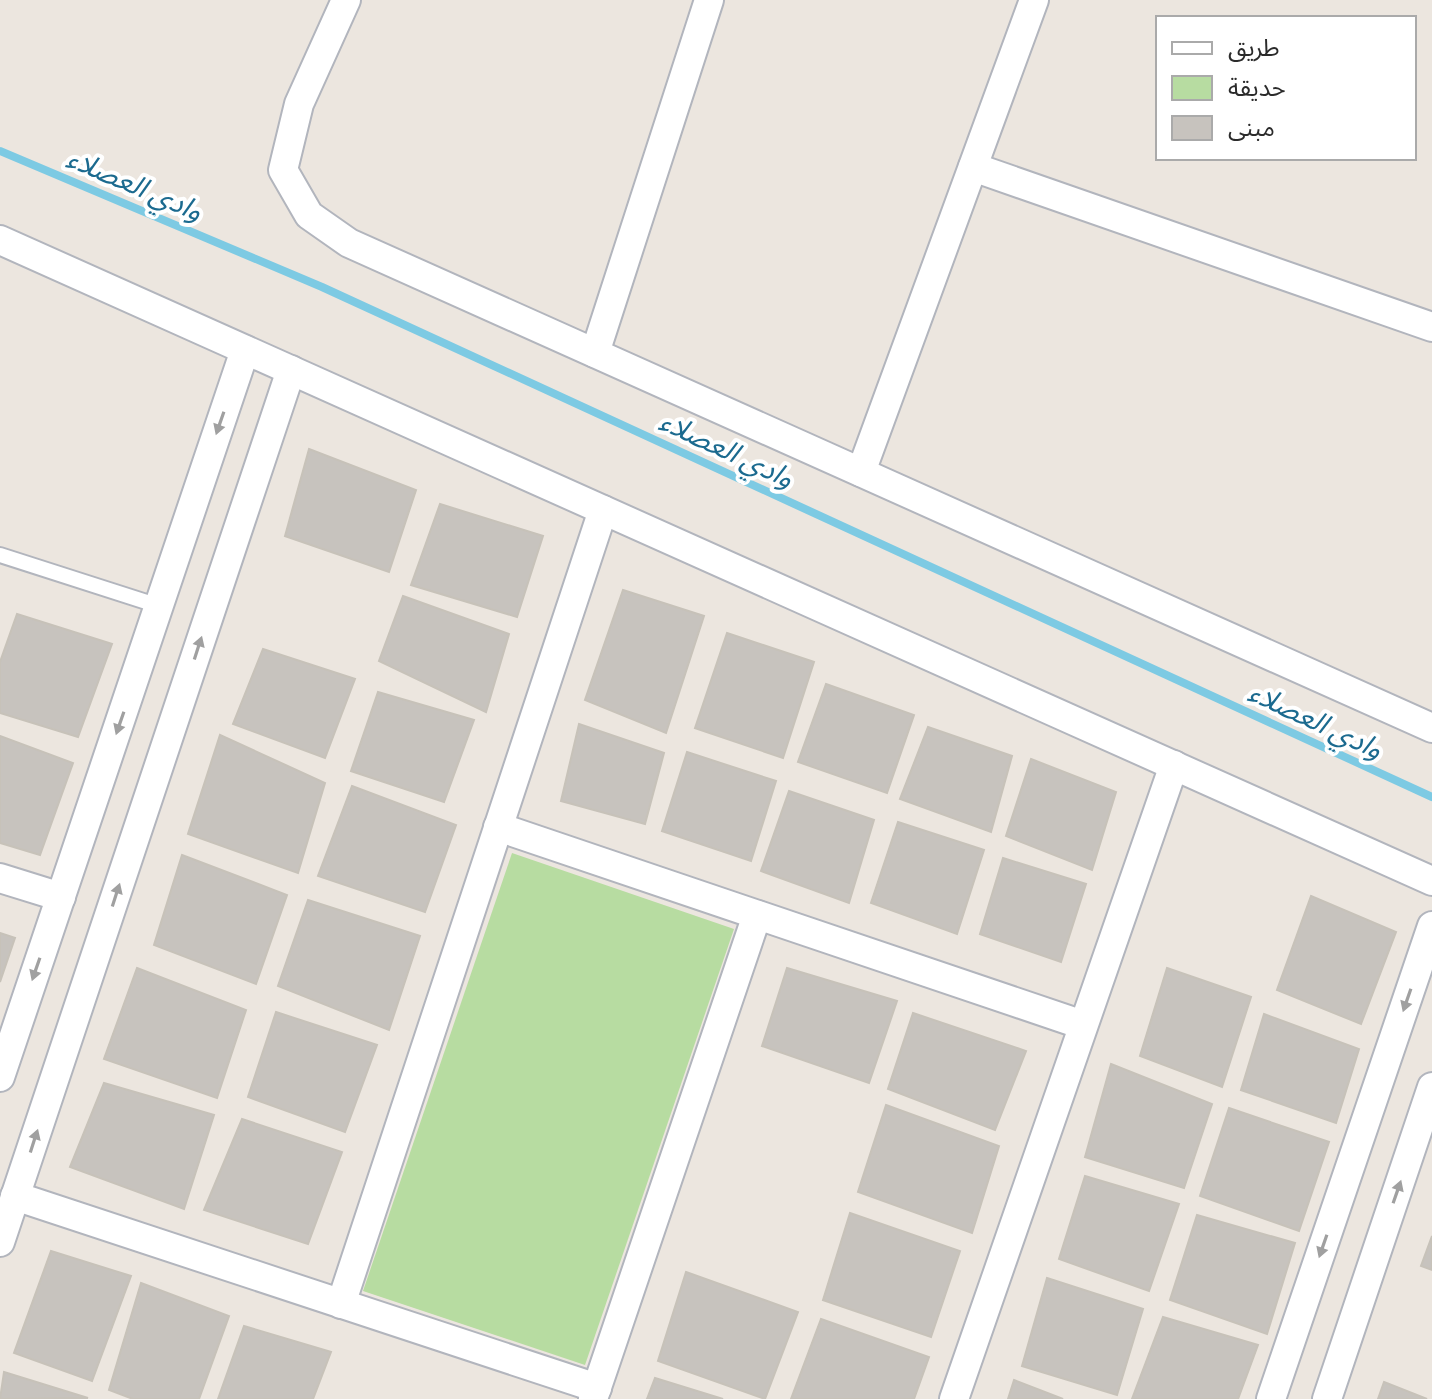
<svg xmlns="http://www.w3.org/2000/svg" width="1432" height="1399" font-family="'Roboto Condensed','Noto Sans Arabic',sans-serif">
  <style>
    .green { fill: #b7dca1 }
    .lines { fill: none; stroke-linecap: round; stroke-linejoin: round }
    .stream { stroke: #7dcae3; stroke-width: 8 }
    .building { fill: #c7c3be; stroke: #c7c2b9; stroke-width: 2 }
    .service-casing { stroke: #b2b5bd; stroke-width: 18 }
    .minor-casing { stroke: #b2b5bd; stroke-width: 32 }
    .service { stroke: #fff; stroke-width: 14 }
    .minor { stroke: #fff; stroke-width: 28 }
    .oneway { fill: #a0a0a0 }
    .labels { text-anchor: middle; stroke-width: 8; stroke-linejoin: round; paint-order: stroke }
    .water-label { font-size: 28px; font-style: italic; fill: #1b6a8f; stroke: #fff }
  </style>
  <rect width="100%" height="100%" fill="#ece6df"/>
  <polygon class="green" points="512,853 734,929 585,1365 363,1291"/>
  <g class="lines">
    <polyline class="stream" points="0,151 322,287 1432,797"/>
  </g>
  <g class="building">
    <polygon points="309,449 416,490 389,572 285,536"/>
    <polygon points="440,504 543,536 517,617 411,585"/>
    <polygon points="623,590 704,616 666,733 585,700"/>
    <polygon points="403,596 509,634 486,712 379,661"/>
    <polygon points="17,614 112,644 78,737 0,713 0,662"/>
    <polygon points="727,633 814,662 783,758 695,728"/>
    <polygon points="263,649 355,679 325,758 233,724"/>
    <polygon points="826,684 914,715 887,793 798,762"/>
    <polygon points="378,692 474,720 444,802 351,771"/>
    <polygon points="579,724 664,753 645,824 561,801"/>
    <polygon points="928,727 1012,756 991,832 900,799"/>
    <polygon points="220,735 325,783 298,873 188,834"/>
    <polygon points="0,736 73,763 40,855 0,843"/>
    <polygon points="687,752 776,781 751,861 662,831"/>
    <polygon points="1031,759 1116,792 1092,870 1006,836"/>
    <polygon points="352,786 456,825 425,912 318,876"/>
    <polygon points="789,791 874,820 849,903 761,871"/>
    <polygon points="898,822 984,850 957,934 871,903"/>
    <polygon points="182,855 287,895 256,984 154,945"/>
    <polygon points="1003,858 1086,884 1061,962 980,934"/>
    <polygon points="1311,896 1396,932 1361,1024 1277,990"/>
    <polygon points="308,900 420,936 389,1030 278,986"/>
    <polygon points="0,933 15,938 0,982"/>
    <polygon points="137,968 246,1010 217,1098 104,1059"/>
    <polygon points="787,968 897,1001 869,1083 762,1046"/>
    <polygon points="1167,968 1251,997 1222,1087 1140,1056"/>
    <polygon points="276,1012 377,1045 345,1132 248,1097"/>
    <polygon points="913,1013 1026,1051 995,1130 888,1089"/>
    <polygon points="1264,1014 1359,1049 1336,1123 1241,1090"/>
    <polygon points="1111,1064 1212,1104 1184,1188 1085,1157"/>
    <polygon points="104,1083 214,1115 184,1209 70,1167"/>
    <polygon points="886,1105 999,1146 972,1233 858,1192"/>
    <polygon points="1229,1108 1329,1142 1299,1231 1200,1196"/>
    <polygon points="242,1119 342,1152 308,1244 204,1210"/>
    <polygon points="1085,1176 1179,1204 1149,1291 1059,1259"/>
    <polygon points="850,1213 960,1251 931,1337 823,1300"/>
    <polygon points="1197,1215 1295,1243 1267,1334 1170,1300"/>
    <polygon points="1432,1236 1432,1270 1421,1266"/>
    <polygon points="51,1251 131,1276 92,1381 14,1353"/>
    <polygon points="686,1272 798,1312 765,1399 658,1361"/>
    <polygon points="1047,1278 1143,1309 1117,1395 1022,1366"/>
    <polygon points="141,1283 229,1316 199,1399 133,1399 109,1390"/>
    <polygon points="1163,1317 1258,1345 1238,1399 1132,1399"/>
    <polygon points="821,1319 929,1357 914,1399 791,1399"/>
    <polygon points="244,1326 331,1352 313,1399 218,1399"/>
    <polygon points="4,1372 88,1398 0,1399"/>
    <polygon points="655,1378 723,1399 647,1399"/>
    <polygon points="1014,1380 1063,1399 1008,1399"/>
    <polygon points="1384,1382 1427,1399 1378,1399"/>
  </g>
  <g class="lines">
    <defs>
      <polyline id="service" points="0,555 159,606"/>
      <g id="minor">
        <polyline points="346,0 299,104 283,170 309,215 349,243 1432,728"/>
        <polyline points="973,167 1432,327"/>
        <polyline points="0,240 1432,881"/>
        <polyline points="595,353 709,0"/>
        <polyline points="861,472 1034,0"/>
        <polyline points="498,827 1083,1025"/>
        <polyline points="0,878 61,897"/>
        <polyline points="0,1077 245,350"/>
        <polyline points="15,1196 597,1388"/>
        <polyline points="0,1242 291,370"/>
        <polyline points="341,1304 603,510"/>
        <polyline points="593,1399 757,915"/>
        <polyline points="954,1399 1174,765"/>
        <polyline points="1271,1399 1432,926"/>
        <polyline points="1327,1399 1432,1087"/>
      </g>
    </defs>
    <use href="#service" class="service-casing"/>
    <use href="#minor" class="minor-casing"/>
    <use href="#service" class="service"/>
    <use href="#minor" class="minor"/>
  </g>
  <defs><path id="oneway-solid" d="M-6-.8H1V-3.2L6.5 0L1 3.2V.8H-6Z" transform="scale(2)"/></defs>
  <g class="oneway">
    <use href="#oneway-solid" transform="translate(220 423) rotate(109)"/>
    <use href="#oneway-solid" transform="translate(198 648) rotate(-72)"/>
    <use href="#oneway-solid" transform="translate(120 723) rotate(109)"/>
    <use href="#oneway-solid" transform="translate(116 895) rotate(-72)"/>
    <use href="#oneway-solid" transform="translate(36 969) rotate(109)"/>
    <use href="#oneway-solid" transform="translate(1407 1000) rotate(109)"/>
    <use href="#oneway-solid" transform="translate(34 1141) rotate(-72)"/>
    <use href="#oneway-solid" transform="translate(1397 1192) rotate(-71)"/>
    <use href="#oneway-solid" transform="translate(1323 1246) rotate(109)"/>
  </g>
  <g class="labels">
    <g class="water-label">
      <text transform="translate(135 184) rotate(23)" y="10">وادي العصلاء</text>
      <text transform="translate(727 449) rotate(25)" y="10">وادي العصلاء</text>
      <text transform="translate(1316 720) rotate(25)" y="10">وادي العصلاء</text>
    </g>
  </g>
  <rect x="1156" y="16" width="260" height="144" fill="#ffffff" stroke="#aaaaaa" stroke-width="2"/>
  <rect x="1172" y="42" width="40" height="12" fill="#ffffff" stroke="#aaaaaa" stroke-width="2"/>
  <text x="1228" y="56" font-size="24" fill="#2b2b2b">طريق</text>
  <rect x="1172" y="76" width="40" height="24" fill="#b7dca1" stroke="#aaaaaa" stroke-width="2"/>
  <text x="1228" y="96" font-size="24" fill="#2b2b2b">حديقة</text>
  <rect x="1172" y="116" width="40" height="24" fill="#c7c3be" stroke="#aaaaaa" stroke-width="2"/>
  <text x="1228" y="136" font-size="24" fill="#2b2b2b">مبنى</text>
</svg>
